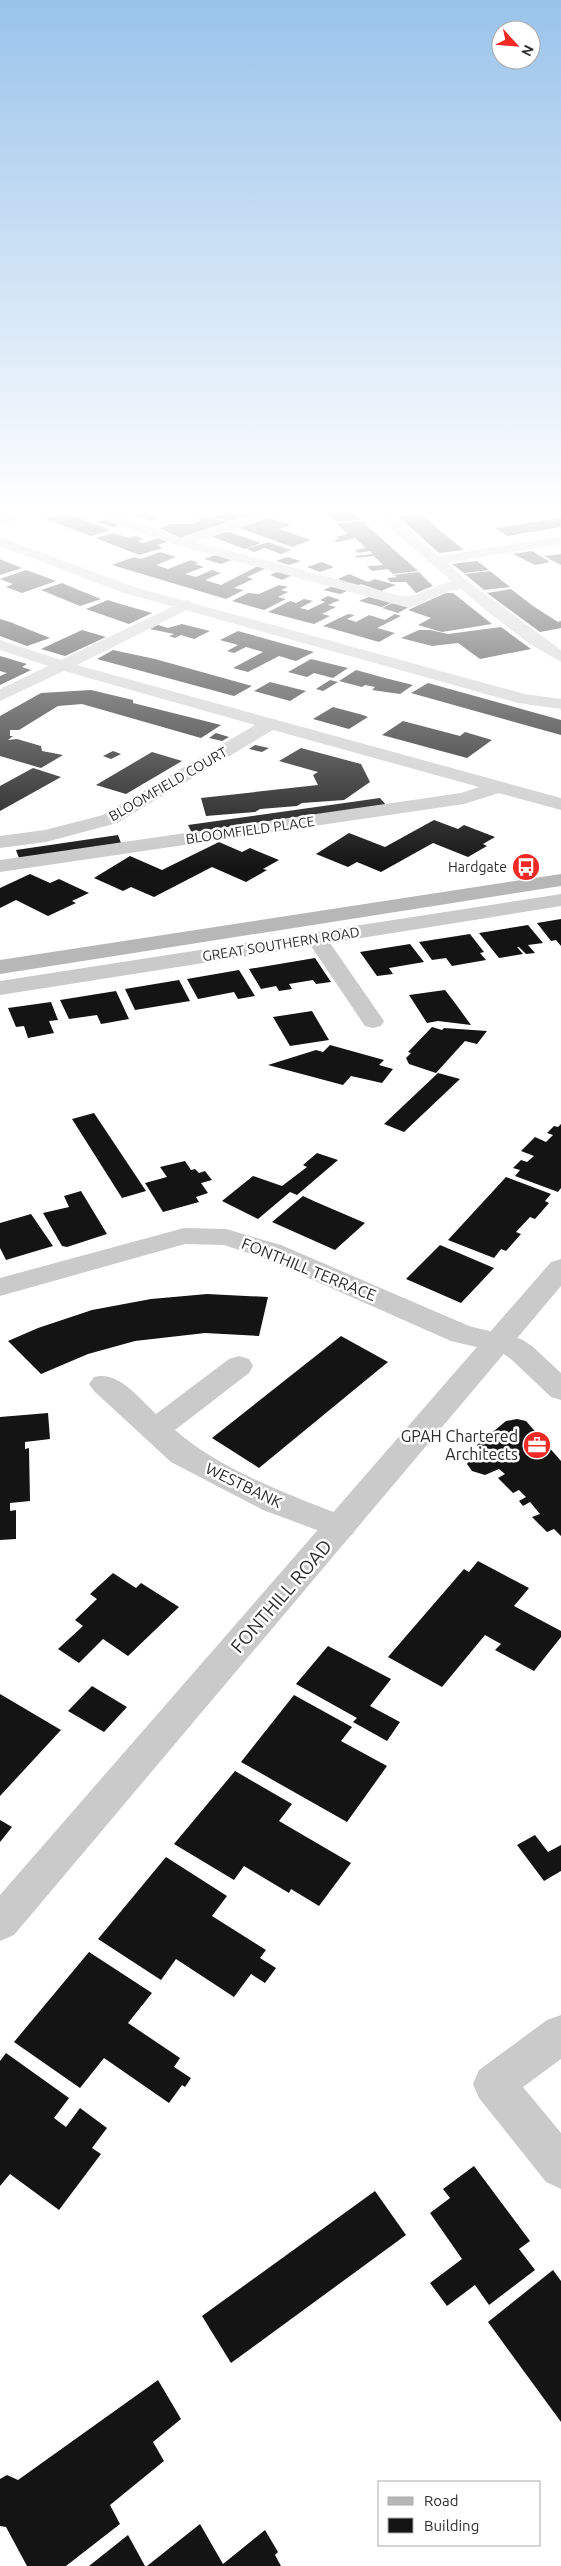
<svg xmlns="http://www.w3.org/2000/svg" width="561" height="2566" font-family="Ubuntu,sans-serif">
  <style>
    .building { fill: #141414 }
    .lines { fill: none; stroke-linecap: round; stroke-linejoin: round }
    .minor { fill: #cacaca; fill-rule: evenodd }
    .tertiary { fill: #cacaca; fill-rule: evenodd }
    .secondary { fill: #b7b7b7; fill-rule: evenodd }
    .labels { text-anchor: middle; stroke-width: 5; stroke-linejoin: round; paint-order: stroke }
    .far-street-label { font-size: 14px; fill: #2d2d2d; stroke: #fff }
    .far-poi-label { font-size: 14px; fill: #2d2d2d; stroke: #fff; text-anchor: end }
    .street-label { font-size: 16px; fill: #2d2d2d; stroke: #fff }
    .poi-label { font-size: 16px; fill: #2d2d2d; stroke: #fff; text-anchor: end }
    .near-street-label { font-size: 19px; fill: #2d2d2d; stroke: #fff }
  </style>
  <rect width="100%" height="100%" fill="#fff"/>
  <g class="building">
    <polygon points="101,508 127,508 130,509 121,512"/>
    <polygon points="202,508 234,510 241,508 269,509 228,521 215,517 221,515"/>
    <polygon points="322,508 348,508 361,520 337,522"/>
    <polygon points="400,508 426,508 429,511 404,513"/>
    <polygon points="145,512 159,518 149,521 134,515"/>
    <polygon points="65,513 92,523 111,530 91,536 45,519"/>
    <polygon points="421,513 443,533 464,550 439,553 398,516"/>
    <polygon points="205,517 228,522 179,538 160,528 171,524 193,524 201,521 196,520"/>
    <polygon points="267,517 291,525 279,529 311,540 292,547 237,527"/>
    <polygon points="561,518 561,527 507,536 495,528"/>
    <polygon points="106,519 121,524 113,527 95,522"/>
    <polygon points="362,521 382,539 418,571 393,574 388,569 372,571 367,566 383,565 374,556 357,558 355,556 373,554 370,551 358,553 355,550 366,548 355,538 338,542 333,541 340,538 335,537 348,534 337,524"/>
    <polygon points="226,531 261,543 245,549 210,536"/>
    <polygon points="114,533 129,538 136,536 144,539 138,541 143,543 162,537 171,541 157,545 163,548 139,555 96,538"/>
    <polygon points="268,542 291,550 281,554 265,548 254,552 247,549"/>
    <polygon points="532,551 550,562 535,565 513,554"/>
    <polygon points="160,552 176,557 156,565 168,569 191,560 199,563 195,564 204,567 185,574 196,577 212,570 221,573 205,580 221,585 258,566 267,568 247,577 253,579 234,588 244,590 226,599 112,565 134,557 141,559"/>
    <polygon points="561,554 561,565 544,556"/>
    <polygon points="216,555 232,560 221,564 204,559"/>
    <polygon points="287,557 301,561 289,565 276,561"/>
    <polygon points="0,559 9,563 22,568 0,575"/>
    <polygon points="477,561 489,570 464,573 452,564"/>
    <polygon points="322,562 334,567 320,572 307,567"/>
    <polygon points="26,570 40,575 56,581 22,593 6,587 13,584 0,579"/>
    <polygon points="279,571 292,575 282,580 270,575"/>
    <polygon points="490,571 510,587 484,590 465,574"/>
    <polygon points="419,572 433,586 416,593 406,582 390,582 387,578 397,577 394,575"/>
    <polygon points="349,574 368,582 375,579 396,585 381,591 361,584 356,586 338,579"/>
    <polygon points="62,583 81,591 101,599 80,606 41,590"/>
    <polygon points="279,585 288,587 281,590 288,592 278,597 286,599 264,610 232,601 248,593 259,594"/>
    <polygon points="333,586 349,590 340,594 323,590"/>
    <polygon points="511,589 533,606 558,622 561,621 561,628 540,632 487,593"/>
    <polygon points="446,593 453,593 492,624 442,632 418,625 431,618 408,610"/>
    <polygon points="328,596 340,600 328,605 336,607 322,614 330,616 314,624 268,612 290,601 296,603 304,599 313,601 300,608 308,610 325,602 320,600"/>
    <polygon points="371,596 393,602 382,607 359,601"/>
    <polygon points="108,600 117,603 152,613 129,624 86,609"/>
    <polygon points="395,602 411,606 398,613 382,608"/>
    <polygon points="348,614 355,615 347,619 356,622 369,615 385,620 395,614 401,616 377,628 395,633 379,642 323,626"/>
    <polygon points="0,619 10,622 50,638 27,646 0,636"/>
    <polygon points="182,624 210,631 194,639 181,635 175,638 169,636 174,634 150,629 158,625 168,628"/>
    <polygon points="501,627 531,649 480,659 458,643 432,646 401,638 419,630 430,630 448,634"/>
    <polygon points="82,630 106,637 65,656 41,649"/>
    <polygon points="238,631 288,645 314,652 296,661 279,656 248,672 233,668 263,652 246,647 234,653 227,651 238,645 220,640"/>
    <polygon points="113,650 155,659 252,686 234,696 97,659"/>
    <polygon points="0,656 27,664 22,667 31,670 0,685 0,676 7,673 0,671"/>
    <polygon points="311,659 348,668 333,678 314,673 307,677 288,672"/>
    <polygon points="356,670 385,678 413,685 400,694 372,690 375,687 365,685 362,687 339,681"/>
    <polygon points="330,680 338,682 323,691 316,689"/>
    <polygon points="270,682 306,691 290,701 254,691"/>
    <polygon points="428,683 561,720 561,735 411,693"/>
    <polygon points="91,690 133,700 133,703 221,725 201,738 82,704 58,706 19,730 10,730 10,736 13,736 8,740 17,739 41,746 42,751 63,755 41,768 0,756 0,716 41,693"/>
    <polygon points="333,707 363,715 368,717 349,729 313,719"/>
    <polygon points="403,721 460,736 465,732 492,740 467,758 382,735"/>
    <polygon points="216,733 229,737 222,741 209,738"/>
    <polygon points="255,745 269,748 262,752 249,749"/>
    <polygon points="301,748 361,764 370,782 344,800 302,803 297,806 260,809 255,812 206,816 201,798 318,785 313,775 318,772 279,761"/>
    <polygon points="113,751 121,754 111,759 103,756"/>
    <polygon points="152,752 182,761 126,794 96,785"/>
    <polygon points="33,768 61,777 0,811 0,786"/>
    <polygon points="380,798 386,805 192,833 188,825"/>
    <polygon points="434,820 458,829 464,825 495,837 483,844 487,846 468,857 433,843 381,872 357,862 348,867 316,854 349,833 385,847"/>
    <polygon points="118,835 121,843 19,858 16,850"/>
    <polygon points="219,842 242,852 250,848 279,860 263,869 267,870 246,882 212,867 154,897 131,887 123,891 94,878 130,856 162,870"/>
    <polygon points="30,874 50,883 59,879 89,893 72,901 76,903 48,916 16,900 0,908 0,888"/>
    <polygon points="561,919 561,946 556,940 551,941 537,923"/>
    <polygon points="528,925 543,943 528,945 535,953 526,954 519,947 517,947 523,954 499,958 479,933"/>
    <polygon points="470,934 484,952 480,953 486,960 452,966 446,958 432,960 419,942"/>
    <polygon points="410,944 424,962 389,968 393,974 377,976 360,952"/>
    <polygon points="315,958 331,982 316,984 313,980 289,984 292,989 279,991 276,986 261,989 249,969"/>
    <polygon points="239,970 255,996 238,999 234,992 198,999 187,979"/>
    <polygon points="179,980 190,1001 135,1010 125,989"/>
    <polygon points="445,990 455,1003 471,1025 438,1021 427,1023 409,995"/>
    <polygon points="116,991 129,1019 101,1024 97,1015 69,1019 60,1000"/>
    <polygon points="51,1002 58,1020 49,1021 54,1033 28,1038 24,1026 16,1027 8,1008"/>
    <polygon points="312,1011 329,1040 290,1046 273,1017"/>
    <polygon points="432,1027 442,1030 444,1028 487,1031 477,1044 465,1041 436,1073 409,1064 406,1058 411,1053 408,1052"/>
    <polygon points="330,1045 384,1060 379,1065 393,1069 382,1083 351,1076 343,1085 268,1065 316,1050 323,1052"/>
    <polygon points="438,1073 460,1079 404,1132 384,1124"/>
    <polygon points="94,1113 146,1191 122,1198 72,1119"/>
    <polygon points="561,1124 561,1188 558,1192 515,1176 520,1170 513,1168 521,1160 527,1162 534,1156 521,1151 535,1137 546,1142 553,1135 547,1133 554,1126 558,1127"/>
    <polygon points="317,1153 338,1160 297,1195 290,1192 258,1219 222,1201 253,1176 282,1186 307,1167 303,1165"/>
    <polygon points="185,1161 191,1170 195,1169 199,1173 205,1171 212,1180 201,1183 208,1193 196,1197 199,1202 163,1212 145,1183 167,1177 160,1167"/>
    <polygon points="506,1177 551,1194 545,1201 549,1203 535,1219 530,1217 516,1232 521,1234 506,1251 501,1249 494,1258 448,1240"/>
    <polygon points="81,1191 107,1234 67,1247 62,1246 43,1213 69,1207 64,1196"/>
    <polygon points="303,1196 316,1202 365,1223 335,1250 272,1222"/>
    <polygon points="31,1214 53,1246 6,1260 0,1248 0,1223"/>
    <polygon points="440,1245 494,1268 461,1303 406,1279"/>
    <polygon points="207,1294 268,1297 259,1336 205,1333 135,1341 88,1354 41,1374 8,1341 38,1328 92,1310 151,1299"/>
    <polygon points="341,1336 388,1362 259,1468 212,1438"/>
    <polygon points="48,1413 50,1439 25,1442 25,1449 29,1448 30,1501 10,1503 10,1511 16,1510 16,1539 0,1540 0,1417"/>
    <polygon points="517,1419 526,1421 561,1461 561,1536 554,1529 547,1532 532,1517 540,1514 530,1502 523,1506 519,1501 526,1497 519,1490 513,1493 498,1478 505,1474 499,1469 485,1475 472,1471 467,1464 473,1453 481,1450 477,1445 506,1421"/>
    <polygon points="478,1561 529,1588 514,1606 561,1631 561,1637 534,1671 495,1650 501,1644 485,1635 442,1687 388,1657 464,1569 469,1572"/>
    <polygon points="113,1573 136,1588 141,1583 179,1607 128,1656 103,1639 79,1663 58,1649 83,1626 75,1620 97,1599 90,1594"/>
    <polygon points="328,1646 391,1679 370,1706 400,1722 387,1741 353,1722 357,1718 296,1684"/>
    <polygon points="92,1686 127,1707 104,1732 68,1711"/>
    <polygon points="0,1694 61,1730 0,1796"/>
    <polygon points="294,1695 352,1727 341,1741 387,1766 347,1822 241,1762"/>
    <polygon points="235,1771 292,1804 279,1821 351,1863 319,1906 291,1889 289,1893 244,1866 234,1880 174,1844"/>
    <polygon points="0,1820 12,1827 0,1842"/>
    <polygon points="535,1835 548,1852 561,1845 561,1871 544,1881 517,1845"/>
    <polygon points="166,1857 227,1896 212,1916 266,1950 260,1958 276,1968 265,1983 251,1974 234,1997 176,1959 161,1980 98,1939"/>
    <polygon points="89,1952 152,1993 128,2023 180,2058 174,2067 191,2078 185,2087 182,2085 169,2103 104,2058 80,2088 14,2042"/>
    <polygon points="6,2053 69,2098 54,2118 66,2127 80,2108 107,2128 92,2148 101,2154 59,2210 10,2174 0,2186 0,2061"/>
    <polygon points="474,2166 530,2241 519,2249 535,2270 489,2305 475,2285 447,2306 430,2283 462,2259 430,2213 450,2198 443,2189"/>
    <polygon points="375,2191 406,2235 231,2363 202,2316"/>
    <polygon points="553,2270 561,2281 561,2422 488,2322"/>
    <polygon points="158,2380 181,2419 153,2442 164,2461 110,2505 120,2524 66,2566 27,2566 6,2527 0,2526 0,2479 7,2475 18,2480"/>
    <polygon points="200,2524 223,2564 265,2530 278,2552 275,2555 281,2566 147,2566"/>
    <polygon points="128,2535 145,2566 89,2566"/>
  </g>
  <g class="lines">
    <g class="minor">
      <polygon points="28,508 50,508 48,511 0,525 0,517"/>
      <path d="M77 508H97L181 537 272 508H293L291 511 196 542C265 560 333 578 401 596 417 600 457 569 469 585L466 588 449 591 409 608 176 545 79 511Z"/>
      <polygon points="561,536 561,544 434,565 427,561 434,557"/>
      <polygon points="186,600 191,602 194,605 191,608 77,665 561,798 561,810 499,793 464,804 0,872 0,860 461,793 479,787 273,730 117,823 46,842 0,848 0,836 45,830 103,815 255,725 64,671 0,701 0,689 48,666 0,650 0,640 61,660"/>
      <polygon points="561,894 561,906 330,943 384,1021 381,1026 373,1028 365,1026 311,946 0,995 0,981"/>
      <polygon points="184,1228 226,1229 281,1245 469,1326 521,1339 532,1346 561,1373 561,1400 551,1397 512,1360 502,1353 451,1341 261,1257 224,1245 185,1244 0,1296 0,1278"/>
      <path d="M239 1356 249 1359 253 1366 249 1373 175 1430C220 1470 296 1498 352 1519L357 1527 352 1535 341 1539 263 1510 171 1462 94 1391 89 1384 94 1377C118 1370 139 1398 156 1414L229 1359Z"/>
      <polygon points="561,2015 561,2059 523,2087 561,2133 561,2189 546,2182 479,2098 473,2084 479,2070 547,2020"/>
    </g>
    <g class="tertiary">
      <polygon points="367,508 382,508 470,583 561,650 561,662 530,644 483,608"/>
      <polygon points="0,537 134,587 525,694 561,699 561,709 518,703 124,593 0,546"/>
      <polygon points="561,1259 561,1286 14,1935 0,1941 0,1895 551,1262"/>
    </g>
    <polygon class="secondary" points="561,874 561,886 0,974 0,960"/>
  </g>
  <linearGradient id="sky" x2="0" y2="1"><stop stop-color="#99c3ea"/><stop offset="0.59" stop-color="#fff"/><stop offset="1" stop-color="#fff" stop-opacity="0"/></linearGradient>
  <rect width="561" height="867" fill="url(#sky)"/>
  <defs>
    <symbol id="bus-disc" viewBox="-11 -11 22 22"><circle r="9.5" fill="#f02924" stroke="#fff"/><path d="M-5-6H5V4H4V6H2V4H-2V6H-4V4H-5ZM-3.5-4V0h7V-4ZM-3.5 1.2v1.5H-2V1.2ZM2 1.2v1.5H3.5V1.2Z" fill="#fff"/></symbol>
    <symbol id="office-disc" viewBox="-11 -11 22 22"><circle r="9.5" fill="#f02924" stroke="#fff"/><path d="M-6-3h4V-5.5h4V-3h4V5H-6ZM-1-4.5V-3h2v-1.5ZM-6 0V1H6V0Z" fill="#fff"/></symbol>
  </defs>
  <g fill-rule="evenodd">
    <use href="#bus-disc" x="510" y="851" width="32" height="32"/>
    <use href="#office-disc" x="521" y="1429" width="32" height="32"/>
  </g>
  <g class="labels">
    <g class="far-street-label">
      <text transform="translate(168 784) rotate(-30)" y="5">BLOOMFIELD COURT</text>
      <text transform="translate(250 830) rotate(-8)" y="5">BLOOMFIELD PLACE</text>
      <text transform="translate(281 944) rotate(-9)" y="5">GREAT SOUTHERN ROAD</text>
    </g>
    <g class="far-poi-label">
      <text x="507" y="872">Hardgate</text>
    </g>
    <g class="street-label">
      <text transform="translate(309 1269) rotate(22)" y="6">FONTHILL TERRACE</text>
      <text transform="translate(244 1485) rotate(26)" y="6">WESTBANK</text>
    </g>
    <g class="poi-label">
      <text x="518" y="1442">GPAH Chartered<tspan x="518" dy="18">Architects</tspan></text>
    </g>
    <g class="near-street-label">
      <text transform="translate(281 1596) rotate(-49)" y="7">FONTHILL ROAD</text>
    </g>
  </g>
  <rect x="378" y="2481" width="162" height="65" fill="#ffffff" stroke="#ababab"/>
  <rect x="388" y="2497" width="25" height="8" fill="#b7b7b7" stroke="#ababab"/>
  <text x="424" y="2506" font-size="15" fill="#2d2d2d">Road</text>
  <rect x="388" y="2518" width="25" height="15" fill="#141414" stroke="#ababab"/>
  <text x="424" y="2531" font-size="15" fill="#2d2d2d">Building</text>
  <g transform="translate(516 45) rotate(116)"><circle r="24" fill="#ffffff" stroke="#ababab"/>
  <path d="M0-4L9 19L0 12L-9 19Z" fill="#f02924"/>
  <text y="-8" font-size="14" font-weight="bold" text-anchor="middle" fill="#2d2d2d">N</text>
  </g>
</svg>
